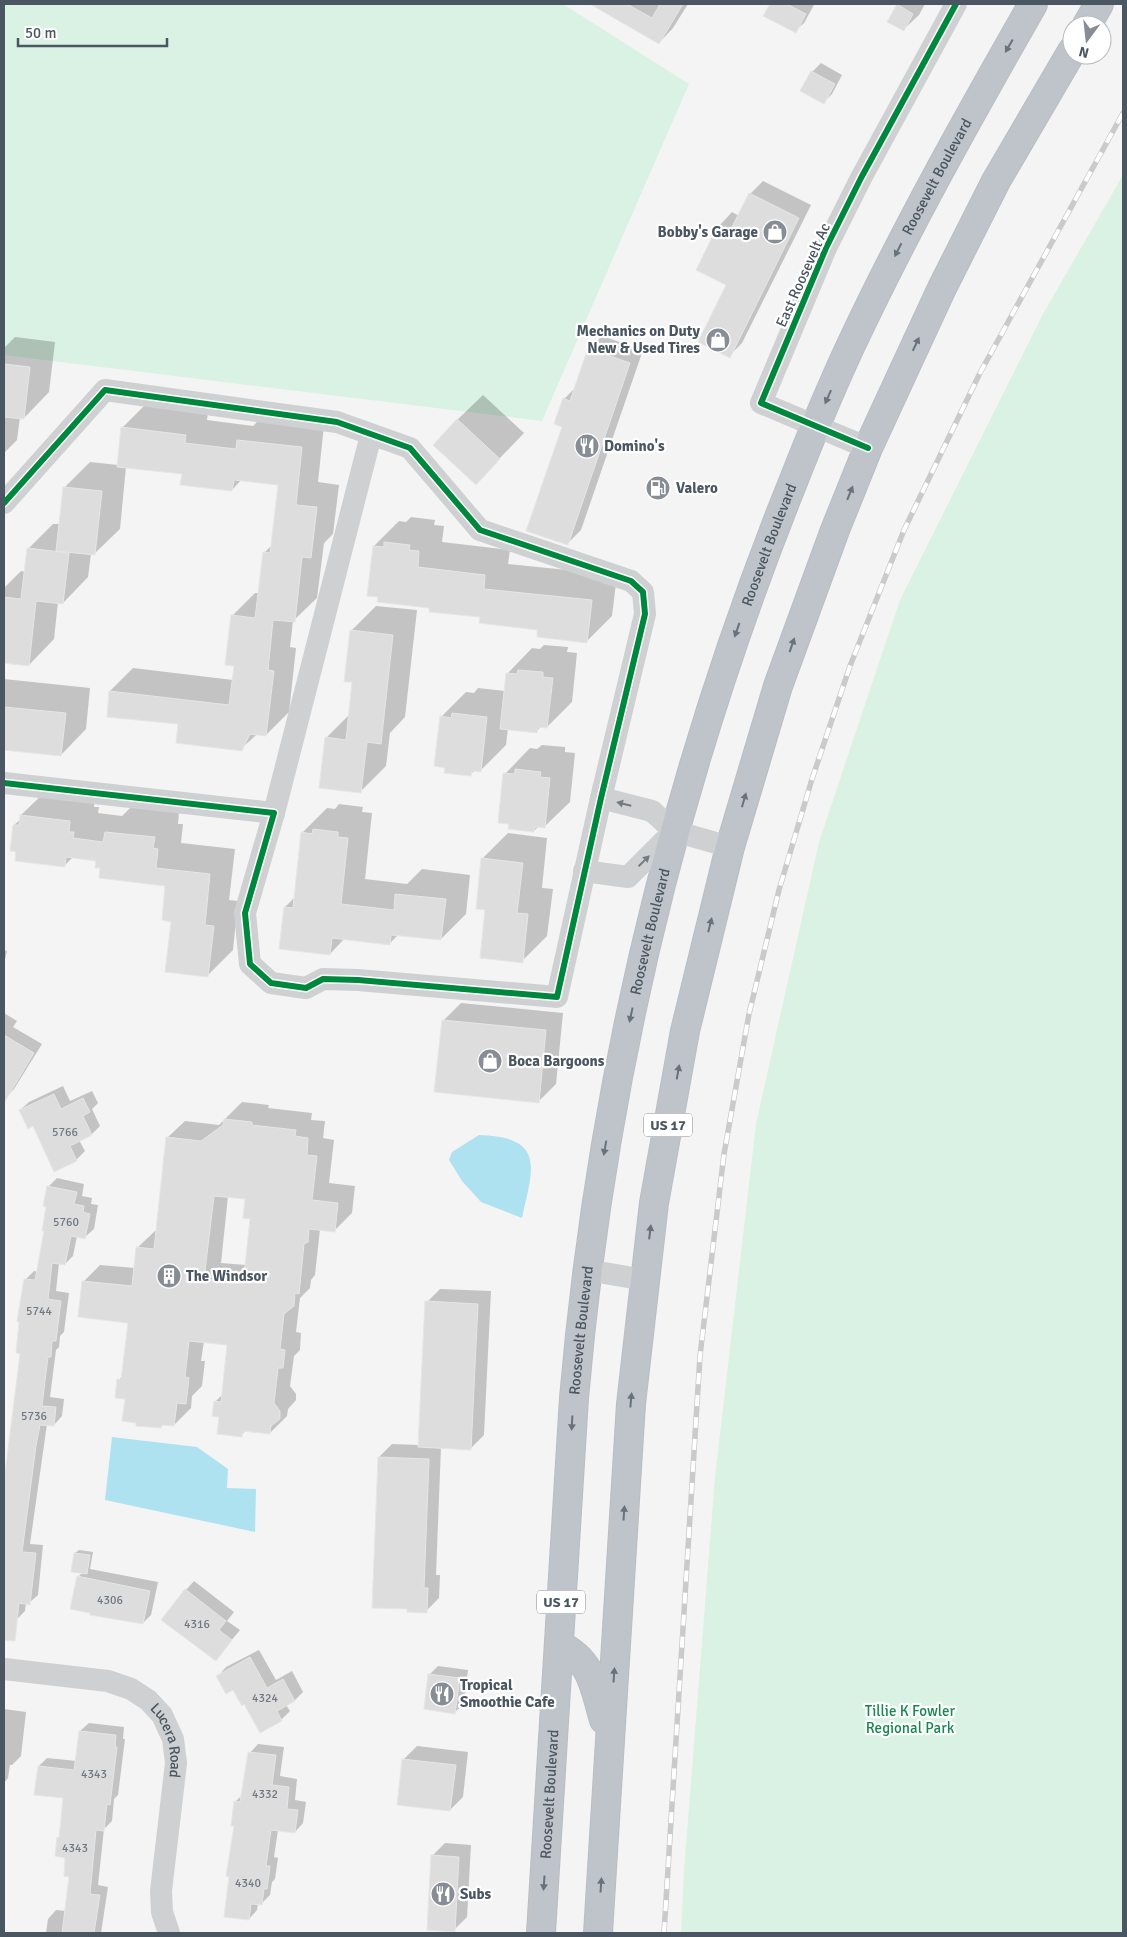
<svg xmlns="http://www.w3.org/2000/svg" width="1127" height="1937" font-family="Signika,sans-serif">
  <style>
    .green { fill: #d9f2e3 }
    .water { fill: #aee2f0 }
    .shadow { fill: #0003; fill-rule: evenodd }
    .building { fill: #ddddde; stroke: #e5e6e7; fill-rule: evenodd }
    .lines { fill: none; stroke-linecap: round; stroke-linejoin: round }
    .highway-casing { stroke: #b9bec3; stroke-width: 30 }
    .street { stroke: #ced0d2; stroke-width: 22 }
    .highway { stroke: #bec4c9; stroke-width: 28 }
    .rail-casing { stroke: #c9cacc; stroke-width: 5.5 }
    .rail { stroke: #fff; stroke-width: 4; stroke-dasharray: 11; stroke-linecap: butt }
    .cycleway-casing { stroke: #fff; stroke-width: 9 }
    .cycleway { stroke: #00873e; stroke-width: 6 }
    .oneway { fill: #67727b }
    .oneway2 { fill: #727b83 }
    .labels { text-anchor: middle; stroke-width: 4.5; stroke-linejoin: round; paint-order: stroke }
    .number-label { font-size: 12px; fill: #707881 }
    .shield { fill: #fff; stroke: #808990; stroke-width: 1 }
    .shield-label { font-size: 14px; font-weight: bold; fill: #4a5661 }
    .street-label { font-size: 15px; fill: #4a5661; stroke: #fff }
    .poi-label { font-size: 15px; font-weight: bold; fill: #4a5661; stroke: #fff; text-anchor: start }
    .park-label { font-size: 15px; fill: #17864f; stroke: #fff }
  </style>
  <rect width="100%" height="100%" fill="#f4f4f4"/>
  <g class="green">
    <polygon points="4,4 563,4 689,84 542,421 4,355"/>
    <polygon points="1123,175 1123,1933 681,1933 684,1871 715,1477 756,1124 819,842 900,600 1043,314"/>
  </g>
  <g class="water">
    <path d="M479 1135C546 1137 533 1168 522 1218L481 1202 462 1181 449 1160 452 1152Z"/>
    <polygon points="112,1437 197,1447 228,1469 227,1488 256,1489 255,1532 105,1500"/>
  </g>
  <g class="shadow">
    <polygon points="592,4 688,4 673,28 659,43"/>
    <polygon points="771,4 811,4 814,5 804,23 795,31 765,15"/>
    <polygon points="898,4 925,4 919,15 904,29 889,21"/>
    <polygon points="821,63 842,75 832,94 824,102 812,72"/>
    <polygon points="763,181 811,205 742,343 729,356 728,284 697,269 719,226 732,212 739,216 750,194"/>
    <polygon points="602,336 643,350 581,530 568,543 564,399 577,386 589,349"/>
    <polygon points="15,337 55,342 49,392 24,418 20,417 17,440 4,453 4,348"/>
    <polygon points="483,395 524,433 476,483 457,420"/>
    <polygon points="145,405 208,412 207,420 253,426 261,418 324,425 318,482 339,485 333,534 324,543 317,598 293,621 290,647 296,648 289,712 266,735 257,734 241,749 110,691 133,668 233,680 235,665 232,616 255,593 260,593 264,553 272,545 279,484 242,479 232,490 183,473 126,467 120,529 94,554 91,554 88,577 63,603 58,602 54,639 29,665 4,662 4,588 21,571 26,572 28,549 53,524 60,524 65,487 90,462 118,465 122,428"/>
    <polygon points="411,517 435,520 434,525 444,526 442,542 510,550 508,564 617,575 612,616 587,641 539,628 431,607 374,546 399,521 406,522"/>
    <polygon points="376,606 417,610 405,717 390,733 386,766 361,791 326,738 350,714 353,681 351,631"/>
    <polygon points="544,645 568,647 567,652 577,653 572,702 547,727 541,726 537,731 508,728 506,745 481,770 475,770 470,775 441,717 466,692 474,693 478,688 505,691 507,674 532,648 540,649"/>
    <polygon points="4,679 90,688 86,729 61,755 4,749"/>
    <polygon points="542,745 565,747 565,752 575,753 570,802 544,827 539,826 534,831 505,774 530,748 537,749"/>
    <polygon points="47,790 95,796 94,807 99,807 98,813 122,816 131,807 179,812 178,824 183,824 181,843 235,849 229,900 238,901 233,950 208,975 172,920 167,884 102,867 97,860 73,857 64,866 17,851 14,825 21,819 21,815"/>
    <polygon points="339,804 363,807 362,812 372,813 365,879 407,884 422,869 470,875 466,914 441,939 399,934 390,943 345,938 330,954 285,907 295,897 302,833 327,808 335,809"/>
    <polygon points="508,833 547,838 542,888 553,889 547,936 522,961 486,909 482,859"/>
    <polygon points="4,950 7,951 4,964"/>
    <polygon points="461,1003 563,1013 556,1084 538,1102 436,1091 444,1020"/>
    <polygon points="4,1013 17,1021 13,1027 42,1044 14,1089 6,1098 4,1097"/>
    <polygon points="63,1086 70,1101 92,1091 98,1103 92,1109 100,1126 92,1134 79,1140 85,1151 76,1160 33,1125 20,1110 29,1102"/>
    <path d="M242 1102 269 1105 268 1108 312 1113 311 1120 325 1121 323 1138 334 1140 329 1183 355 1186 352 1213 335 1230 320 1229 315 1275 311 1280 310 1288 300 1298 296 1332 301 1333 300 1350 294 1356 290 1386 296 1394V1400L288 1409 287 1416 270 1433 247 1430 241 1435 220 1416 215 1402 223 1394 229 1344 204 1341 201 1361H205L202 1386 192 1396 191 1408 174 1425 164 1424 161 1427 126 1398 119 1380 123 1375 129 1322 83 1282 100 1265 135 1268 137 1248 155 1231H157L167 1138 185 1121 219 1125ZM228 1196 246 1198 251 1217 246 1265 221 1263Z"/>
    <polygon points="57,1178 84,1184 82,1196 92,1198 91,1204 98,1205 94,1229 85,1237 77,1236 73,1256 65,1264 59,1263 56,1291 69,1293 64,1332 60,1336 59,1347 56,1350 50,1397 64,1399 62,1416 54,1425 47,1424 30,1544 43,1545 38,1595 29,1603 26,1603 25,1611 16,1620 4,1618 4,1476 6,1473 21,1353 25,1280 34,1271 38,1272 45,1231 48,1187"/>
    <polygon points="440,1289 491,1291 484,1435 471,1448 441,1447 436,1575 440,1575 439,1598 426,1611 379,1457 392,1444 420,1445 427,1302"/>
    <polygon points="79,1550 93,1552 90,1569 158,1582 151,1615 143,1623 78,1577 83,1572 75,1553"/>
    <polygon points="194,1581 234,1612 227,1621 240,1630 215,1660 186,1590"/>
    <polygon points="259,1650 276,1680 292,1671 303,1692 295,1700 286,1705 290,1711 281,1720 245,1703 234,1688 218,1676 226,1667"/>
    <polygon points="438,1666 468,1670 464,1704 455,1712 429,1675"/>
    <polygon points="4,1709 26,1712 21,1756 12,1765 10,1765 8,1778 4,1783"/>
    <polygon points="89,1723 124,1727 123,1739 125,1739 118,1795 114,1799 112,1821 104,1829 98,1885 108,1887 101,1933 46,1933 48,1919 56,1910 66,1911 71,1875 67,1857 58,1838 61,1835 65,1797 39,1766 47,1758 77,1761 80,1731"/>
    <polygon points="258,1744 284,1747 280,1776 297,1779 295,1800 306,1802 303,1823 295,1832 278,1830 274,1857 278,1858 275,1879 272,1882 270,1895 261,1904 258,1903 257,1910 249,1919 235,1825 236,1801 243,1794 250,1753"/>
    <polygon points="417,1746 468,1752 463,1797 450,1810 404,1759"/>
    <polygon points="445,1843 471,1845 467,1917 454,1930 432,1856"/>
  </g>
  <g class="building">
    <polygon points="590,4 627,4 652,18 660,4 683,4 659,44"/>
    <polygon points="770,4 787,4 806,14 796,33 763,16"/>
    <polygon points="897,4 913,14 904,31 887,22"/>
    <polygon points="811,71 835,84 824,104 800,91"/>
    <polygon points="749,193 799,218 730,358 698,342 726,285 696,270 718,225 730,231"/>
    <polygon points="588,348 630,363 568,545 526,531 562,427 554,424 563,398 570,401"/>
    <polygon points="4,364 30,367 24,419 4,417"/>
    <polygon points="457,419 500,459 476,485 433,445"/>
    <polygon points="121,427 186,435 185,443 236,449 237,440 302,447 296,505 317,507 311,558 302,557 295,622 273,620 268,670 274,671 266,736 250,734 242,751 176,743 178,724 107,717 109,691 229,705 234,666 225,665 231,615 255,618 263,552 270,553 278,485 234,480 232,491 180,485 182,474 117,467"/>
    <polygon points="63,487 102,491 95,555 56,551"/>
    <polygon points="384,542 410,545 409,550 419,551 418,567 485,575 484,589 592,600 587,643 537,637 537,630 479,623 480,617 429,612 429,608 377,602 378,597 367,596 373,546 384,547"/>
    <polygon points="27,548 69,553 63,604 36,601 29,666 4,663 4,597 21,599"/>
    <polygon points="350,630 393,635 381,744 367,742 361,793 319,788 325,737 346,740 352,682 344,682"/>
    <polygon points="518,670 543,672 543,677 553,678 547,728 538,727 537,733 500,729 506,673 517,674"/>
    <polygon points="4,707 66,713 61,756 4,750"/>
    <polygon points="452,713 487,717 481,772 472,771 471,776 444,773 445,768 434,766 440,716 451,718"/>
    <polygon points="515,769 541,772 540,777 550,778 545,828 535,827 534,832 508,829 509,824 498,823 503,773 515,774"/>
    <polygon points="20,815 70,821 69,832 74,832 73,838 103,842 105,832 155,837 153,848 158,849 156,868 210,874 205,925 214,926 208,977 165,972 171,922 162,920 165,886 99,878 100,868 95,868 96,861 66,857 65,867 15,861 16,852 10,851 13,825 19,825"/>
    <polygon points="313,829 338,832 338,837 348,838 341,904 394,910 395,894 446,899 441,940 391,935 390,945 332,938 330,955 279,949 284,907 293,908 301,832 312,834"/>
    <polygon points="481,858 523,863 517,913 528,914 523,963 480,958 485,910 476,909"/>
    <polygon points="442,1020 546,1030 539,1103 434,1092"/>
    <polygon points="4,1035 34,1053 4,1103"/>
    <polygon points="54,1094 61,1109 83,1098 90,1112 83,1116 92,1135 70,1146 77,1161 54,1172 33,1126 28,1129 19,1110"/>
    <path d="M224 1119 252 1122V1125L296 1130 295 1136 308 1138 307 1155 317 1156 312 1200 338 1203 335 1232 309 1229 308 1242 304 1244 299 1294 295 1293 294 1306 284 1314 280 1349 285 1350 283 1368H278L274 1403 280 1411V1419L271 1426 270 1434 243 1431 242 1437 217 1434 219 1417 212 1416 214 1401 221 1402 227 1345 189 1341 185 1377 189 1378 186 1404 177 1403 174 1426 162 1425 161 1428 136 1426V1423L122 1421 125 1399 115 1398 117 1379 121 1380 128 1323 78 1317 82 1281 132 1286 136 1247 154 1249 166 1137 201 1141 223 1125ZM214 1196 245 1199 243 1218 250 1219 243 1284 204 1279Z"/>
    <polygon points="47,1186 77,1192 74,1204 84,1206 83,1212 90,1214 85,1239 71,1236 65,1265 52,1263 48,1299 61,1301 56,1341 52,1341 51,1357 48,1357 42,1406 56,1407 54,1426 40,1425 36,1446 22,1552 36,1553 30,1605 19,1603 15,1641 4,1640 4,1481 20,1354 16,1353 19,1322 17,1321 24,1279 35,1280 44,1231 42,1231 46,1207 43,1206"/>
    <polygon points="425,1301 478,1304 471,1450 418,1447"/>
    <polygon points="378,1457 429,1459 424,1588 428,1588 427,1613 407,1612 407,1609 372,1608"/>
    <polygon points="74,1553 90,1555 87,1574 71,1572"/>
    <polygon points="77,1576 150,1591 143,1624 90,1615 90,1613 70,1609"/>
    <polygon points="185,1589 226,1621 219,1630 232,1640 216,1661 161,1620"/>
    <polygon points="250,1657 267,1688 283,1679 295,1701 277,1711 282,1721 260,1733 244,1704 242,1706 233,1690 226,1694 216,1676"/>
    <polygon points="428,1674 460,1678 455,1714 424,1709"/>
    <polygon points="79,1731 116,1735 115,1747 117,1747 110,1805 107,1804 104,1831 96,1830 90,1894 100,1895 94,1933 62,1933 69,1877 64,1876 65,1858 55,1856 57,1837 59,1838 63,1798 34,1795 38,1766 74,1770"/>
    <polygon points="248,1752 276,1755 272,1785 289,1787 287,1809 298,1810 295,1833 271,1830 266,1866 270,1866 267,1889 264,1889 262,1905 251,1904 249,1920 224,1917 229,1877 226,1876 234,1826 231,1826 234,1801 240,1802"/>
    <polygon points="402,1759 456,1765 450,1811 397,1805"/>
    <polygon points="431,1855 459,1857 455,1932 427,1930"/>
  </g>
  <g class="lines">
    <defs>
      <g id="highway">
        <polyline points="1087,25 1099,4"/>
        <path d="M559 1645C593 1661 594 1687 604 1720"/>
        <path id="s2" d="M541 1933 574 1398C601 1084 675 775 793 482 811 436 830 390 851 345 906 228 969 116 1033 4"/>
        <polyline points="598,1933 631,1404 654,1203 685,1031 730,847 778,686 835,530 868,448 904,370 942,288 996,181 1072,51"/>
      </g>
    </defs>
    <use href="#highway" class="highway-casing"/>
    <g class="street">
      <polyline points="868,448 761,403 826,248 861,178 956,4"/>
      <polyline points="4,503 105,390 337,422 410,448 480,530 631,581 643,592 645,614 601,798 557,997 358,980 323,979 306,988 271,983 250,964 245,913 274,813 4,783"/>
      <polyline points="601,798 652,811 674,831 730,847"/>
      <polyline points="274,813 371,435"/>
      <polyline points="584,871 628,877 674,831"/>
      <polyline points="587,1270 645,1280"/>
      <path id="s1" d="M4 1669 108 1681 131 1689 148 1700 162 1715 173 1739 176 1763 161 1891 162 1912 169 1933"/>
    </g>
    <use href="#highway" class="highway"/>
    <defs>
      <polyline id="rail" points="664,1933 700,1356 724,1154 749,1014 779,890 812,779 850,666 904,530 980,373 1123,113"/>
    </defs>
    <use href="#rail" class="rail-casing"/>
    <use href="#rail" class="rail"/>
    <defs>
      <g id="cycleway">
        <polyline points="868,448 761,403 826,248 861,178 956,4"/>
        <polyline points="4,503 105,390 337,422 410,448 480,530 631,581 643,592 645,614 601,798 557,997 358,980 323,979 306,988 271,983 250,964 245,913 274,813 4,783"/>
      </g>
    </defs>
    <use href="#cycleway" class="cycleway-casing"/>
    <use href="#cycleway" class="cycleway"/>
  </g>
  <defs><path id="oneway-solid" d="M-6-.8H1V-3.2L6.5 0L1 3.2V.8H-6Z" transform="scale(1.25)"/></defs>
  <g class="oneway">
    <use href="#oneway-solid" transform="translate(1009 46) rotate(120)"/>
    <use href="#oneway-solid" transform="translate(898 250) rotate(117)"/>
    <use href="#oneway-solid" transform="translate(916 344) rotate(-65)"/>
    <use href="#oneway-solid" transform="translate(828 397) rotate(114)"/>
    <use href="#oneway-solid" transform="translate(850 493) rotate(-68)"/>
    <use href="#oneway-solid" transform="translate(737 630) rotate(109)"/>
    <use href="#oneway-solid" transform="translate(792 645) rotate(-71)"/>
    <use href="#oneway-solid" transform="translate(744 800) rotate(-74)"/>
    <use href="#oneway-solid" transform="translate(710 925) rotate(-76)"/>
    <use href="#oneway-solid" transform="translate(631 1015) rotate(102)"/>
    <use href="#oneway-solid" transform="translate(678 1072) rotate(-80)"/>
    <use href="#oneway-solid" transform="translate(605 1148) rotate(100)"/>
    <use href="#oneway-solid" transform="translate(650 1232) rotate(-83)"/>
    <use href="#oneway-solid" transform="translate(631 1400) rotate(-85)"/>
    <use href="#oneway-solid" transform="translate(572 1423) rotate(93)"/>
    <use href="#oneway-solid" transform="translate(624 1513) rotate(-86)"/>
    <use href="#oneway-solid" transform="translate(614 1675) rotate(-86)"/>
    <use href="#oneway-solid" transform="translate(544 1883) rotate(94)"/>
    <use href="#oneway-solid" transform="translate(601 1885) rotate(-86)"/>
  </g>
  <g class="oneway2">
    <use href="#oneway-solid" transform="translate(624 804) rotate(-166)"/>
    <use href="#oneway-solid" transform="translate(644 861) rotate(-44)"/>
  </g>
  <defs>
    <symbol id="shop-disc" viewBox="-11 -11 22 22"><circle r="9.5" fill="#868d94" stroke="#fff"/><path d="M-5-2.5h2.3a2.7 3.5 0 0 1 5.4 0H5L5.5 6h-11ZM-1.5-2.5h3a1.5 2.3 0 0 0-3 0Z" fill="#fff"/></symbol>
    <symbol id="restaurant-disc" viewBox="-11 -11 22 22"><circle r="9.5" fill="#868d94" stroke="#fff"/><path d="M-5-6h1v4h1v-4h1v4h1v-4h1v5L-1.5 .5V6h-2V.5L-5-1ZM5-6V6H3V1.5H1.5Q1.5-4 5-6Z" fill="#fff"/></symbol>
    <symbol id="fuel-disc" viewBox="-11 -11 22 22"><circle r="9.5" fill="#868d94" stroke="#fff"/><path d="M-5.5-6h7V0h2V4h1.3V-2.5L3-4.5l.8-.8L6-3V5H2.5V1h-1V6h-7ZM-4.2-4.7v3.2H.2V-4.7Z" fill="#fff"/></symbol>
    <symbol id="building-disc" viewBox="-11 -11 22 22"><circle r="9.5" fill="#868d94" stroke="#fff"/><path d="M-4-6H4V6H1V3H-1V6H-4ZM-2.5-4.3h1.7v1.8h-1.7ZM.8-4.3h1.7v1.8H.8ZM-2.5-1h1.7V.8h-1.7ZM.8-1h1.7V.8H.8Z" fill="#fff"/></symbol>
  </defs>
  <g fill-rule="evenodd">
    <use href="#shop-disc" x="761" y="218" width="28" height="28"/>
    <use href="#shop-disc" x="704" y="326" width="28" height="28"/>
    <use href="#restaurant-disc" x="573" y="432" width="28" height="28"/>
    <use href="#fuel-disc" x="644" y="474" width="28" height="28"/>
    <use href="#shop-disc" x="476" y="1047" width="28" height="28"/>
    <use href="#building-disc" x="155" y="1262" width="28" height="28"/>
    <use href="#restaurant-disc" x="428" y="1680" width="28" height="28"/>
    <use href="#restaurant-disc" x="429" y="1880" width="28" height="28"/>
  </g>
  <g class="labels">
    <g class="number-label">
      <text x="65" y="1136">5766</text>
      <text x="66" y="1226">5760</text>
      <text x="39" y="1315">5744</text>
      <text x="34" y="1420">5736</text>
      <text x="110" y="1604">4306</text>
      <text x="197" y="1628">4316</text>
      <text x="265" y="1702">4324</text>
      <text x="94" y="1778">4343</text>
      <text x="265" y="1798">4332</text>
      <text x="75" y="1852">4343</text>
      <text x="248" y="1887">4340</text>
    </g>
    <g class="shield">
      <rect x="644" y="1113.5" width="48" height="23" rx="4"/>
      <rect x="537" y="1590.5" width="48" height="23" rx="4"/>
    </g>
    <g class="shield-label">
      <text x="668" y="1130">US 17</text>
      <text x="561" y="1607">US 17</text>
    </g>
    <g class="street-label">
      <text dy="5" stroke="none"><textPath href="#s2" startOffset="1819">Roosevelt Boulevard</textPath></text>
      <text transform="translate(803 275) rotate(-66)" y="5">East Roosevelt Ac</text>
      <text dy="5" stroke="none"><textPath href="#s2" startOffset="1414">Roosevelt Boulevard</textPath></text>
      <text dy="5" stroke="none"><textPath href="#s2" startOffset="1009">Roosevelt Boulevard</textPath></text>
      <text dy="5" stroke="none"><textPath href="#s2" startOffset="604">Roosevelt Boulevard</textPath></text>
      <text dy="5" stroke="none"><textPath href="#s1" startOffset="196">Lucera Road</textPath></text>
      <text dy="5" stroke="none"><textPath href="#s2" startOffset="139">Roosevelt Boulevard</textPath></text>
    </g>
    <g class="poi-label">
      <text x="758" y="237" text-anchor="end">Bobby's Garage</text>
      <text x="700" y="336" text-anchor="end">Mechanics on Duty<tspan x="700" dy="17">New &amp; Used Tires</tspan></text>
      <text x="604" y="451">Domino's</text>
      <text x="676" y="493">Valero</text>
      <text x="508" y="1066">Boca Bargoons</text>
      <text x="186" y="1281">The Windsor</text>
      <text x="460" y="1690">Tropical<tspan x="460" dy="17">Smoothie Cafe</tspan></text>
      <text x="460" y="1899">Subs</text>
    </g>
    <g class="park-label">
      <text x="910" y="1716">Tillie K Fowler<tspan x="910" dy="17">Regional Park</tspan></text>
    </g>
  </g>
  <rect width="1127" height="1937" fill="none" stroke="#4a5661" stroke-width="10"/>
  <g transform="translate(1087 40) rotate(195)"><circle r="24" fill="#ffffff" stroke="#b7bbc0"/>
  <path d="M0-4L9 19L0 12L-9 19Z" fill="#868d94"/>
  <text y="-8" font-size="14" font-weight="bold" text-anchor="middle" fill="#4a5661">N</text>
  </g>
  <path d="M18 38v8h149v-8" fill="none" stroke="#4a5661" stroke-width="2.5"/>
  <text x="25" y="38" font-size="15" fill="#4a5661" stroke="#ffffff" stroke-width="4" paint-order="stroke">50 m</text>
</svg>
